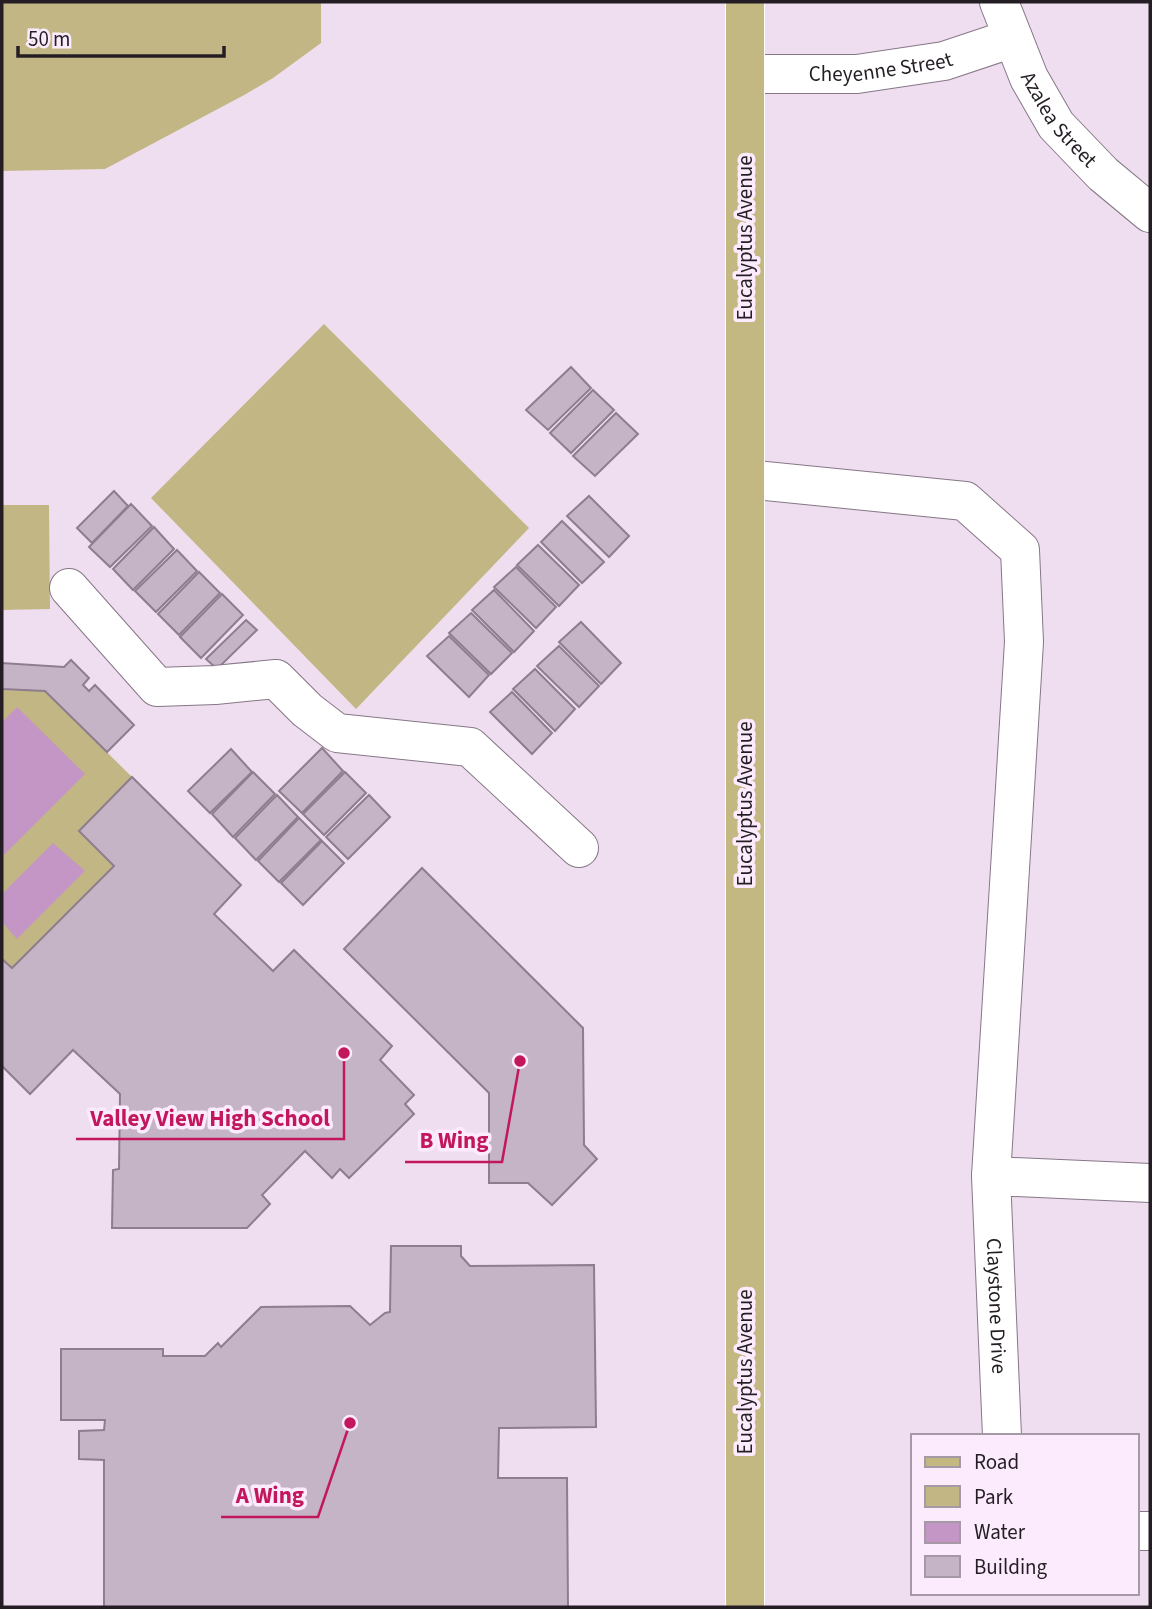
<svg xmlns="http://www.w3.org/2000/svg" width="1152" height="1609" font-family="'Source Sans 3',sans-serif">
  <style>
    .green { fill: #c2b684 }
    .water { fill: #c496c6 }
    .building { fill: #c4b4c5; stroke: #8d7d8d; stroke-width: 2 }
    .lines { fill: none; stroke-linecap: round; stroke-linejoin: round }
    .minor-casing { stroke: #867787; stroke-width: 40 }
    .major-casing { stroke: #fff; stroke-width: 40 }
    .minor { stroke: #fff; stroke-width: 38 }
    .major { stroke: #c4b882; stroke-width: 38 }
    .labels { text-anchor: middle; stroke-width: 7; stroke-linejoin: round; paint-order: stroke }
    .street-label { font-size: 21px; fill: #241e24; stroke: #fcebfd }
    .leader { fill: none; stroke: #c2185b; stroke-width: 2.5 }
    .callout-dot { fill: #c2185b; stroke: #fcebfd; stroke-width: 2.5 }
    .callout-label { font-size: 23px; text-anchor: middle; font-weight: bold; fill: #c2185b; stroke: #fcebfd; stroke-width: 7; stroke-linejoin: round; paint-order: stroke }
  </style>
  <rect width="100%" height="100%" fill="#efdeef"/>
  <g class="green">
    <polygon points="2,2 321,2 321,43 273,78 246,94 105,169 2,171"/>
    <polygon points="324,324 529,528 356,709 151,498"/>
    <polygon points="2,505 49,505 50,609 2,610"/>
    <polygon points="2,690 45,691 132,777 79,831 114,866 12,968 2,959"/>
  </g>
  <g class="water">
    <polygon points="17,707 85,774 2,857 2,722"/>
    <polygon points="53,843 85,871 17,939 2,922 2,894"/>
  </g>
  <g class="building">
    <polygon points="571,367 591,388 548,430 526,410"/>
    <polygon points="593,390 614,410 571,453 550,433"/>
    <polygon points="616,413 638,434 595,476 573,456"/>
    <polygon points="114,491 128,506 92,543 77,528"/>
    <polygon points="589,496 629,536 609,557 567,516"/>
    <polygon points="131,504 152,526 110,567 89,547"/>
    <polygon points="562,521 604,562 582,583 541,542"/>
    <polygon points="154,527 174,549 133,590 113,569"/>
    <polygon points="538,545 579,585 559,606 517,565"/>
    <polygon points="177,550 197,571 156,612 135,591"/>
    <polygon points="516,567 556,607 536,628 494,587"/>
    <polygon points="199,572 220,593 179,635 158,614"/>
    <polygon points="494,590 534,631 514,652 472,610"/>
    <polygon points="222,594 243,615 201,658 180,637"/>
    <polygon points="471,613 512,653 491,674 449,633"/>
    <polygon points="246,620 257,630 217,669 206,659"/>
    <polygon points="581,622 621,663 601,684 559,642"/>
    <polygon points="449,636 489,675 469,697 427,656"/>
    <polygon points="559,646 599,686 579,707 537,666"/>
    <polygon points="71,660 89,678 83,685 89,691 95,685 134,725 107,752 45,691 2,689 2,663 64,667"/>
    <polygon points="535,669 575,709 555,731 513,689"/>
    <polygon points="512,692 552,733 532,754 490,712"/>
    <polygon points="322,748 343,771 302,813 279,791"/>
    <polygon points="231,749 252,772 210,813 188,791"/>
    <polygon points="253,772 275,794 233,837 212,814"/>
    <polygon points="345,772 366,793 324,835 303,814"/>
    <polygon points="132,777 241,885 214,914 273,971 294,950 392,1046 380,1060 414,1095 405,1104 414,1114 349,1178 340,1169 332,1178 305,1151 262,1195 270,1204 247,1228 112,1228 113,1170 119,1169 120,1094 73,1050 30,1094 2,1066 2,959 12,968 114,866 79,831"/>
    <polygon points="277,795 298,817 256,860 235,838"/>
    <polygon points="369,795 390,817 348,859 326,837"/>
    <polygon points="299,818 321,840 279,882 258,861"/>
    <polygon points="322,841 344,863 303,905 281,883"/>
    <polygon points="422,868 583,1028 584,1145 597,1159 552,1205 528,1183 489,1183 489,1093 344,949"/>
    <polygon points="391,1246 461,1246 461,1256 470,1266 594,1265 596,1427 499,1428 498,1478 567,1478 568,1607 104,1607 104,1460 79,1459 79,1431 104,1430 105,1420 61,1420 61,1349 163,1349 163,1356 205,1356 218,1343 221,1347 261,1307 350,1306 370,1325 385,1313 390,1312"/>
  </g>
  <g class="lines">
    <defs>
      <g id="minor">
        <path id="s1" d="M999 2 1029 78 1056 125 1103 174 1150 213"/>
        <path id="s2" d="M745 74H857L944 61 1013 38"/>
        <path id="s3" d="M745 479 965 501 1020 550 1024 642 991 1176 1002 1436"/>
        <polyline points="69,588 157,687 215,685 276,679 307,710 337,733 470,747 579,848"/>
        <polyline points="991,1176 1150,1183"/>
        <polyline points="1136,1531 1150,1531"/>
      </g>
      <polyline id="major" points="745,2 745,1607"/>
    </defs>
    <use href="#minor" class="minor-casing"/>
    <use href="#major" class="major-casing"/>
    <use href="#minor" class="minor"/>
    <use href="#major" class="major"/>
  </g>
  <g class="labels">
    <g class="street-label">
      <text dy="7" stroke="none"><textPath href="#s2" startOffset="136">Cheyenne Street</textPath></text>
      <text dy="7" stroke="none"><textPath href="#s1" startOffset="133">Azalea Street</textPath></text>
      <text transform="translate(745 238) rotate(-90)" y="7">Eucalyptus Avenue</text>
      <text transform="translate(745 804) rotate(-90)" y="7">Eucalyptus Avenue</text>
      <text dy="7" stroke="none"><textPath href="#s3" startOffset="1052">Claystone Drive</textPath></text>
      <text transform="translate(745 1372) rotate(-90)" y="7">Eucalyptus Avenue</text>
    </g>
  </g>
  <path class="leader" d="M344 1053L344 1139H76M520 1061L502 1162H405M350 1423L318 1517H221"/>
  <g class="callout-dot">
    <circle cx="344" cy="1053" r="7"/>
    <circle cx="520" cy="1061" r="7"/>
    <circle cx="350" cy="1423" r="7"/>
  </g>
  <g class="callout-label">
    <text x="210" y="1126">Valley View High School</text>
    <text x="454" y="1148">B Wing</text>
    <text x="270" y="1503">A Wing</text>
  </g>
  <rect width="1152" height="1609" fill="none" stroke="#241e24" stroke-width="7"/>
  <rect x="911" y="1434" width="228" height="161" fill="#fcebfd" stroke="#a699a6" stroke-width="2"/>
  <rect x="925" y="1457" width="35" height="10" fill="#c4b882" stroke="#a699a6" stroke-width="2"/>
  <text x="974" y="1469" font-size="21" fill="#241e24">Road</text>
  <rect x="925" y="1486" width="35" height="21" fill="#c2b684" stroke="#a699a6" stroke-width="2"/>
  <text x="974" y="1504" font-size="21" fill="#241e24">Park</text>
  <rect x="925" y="1522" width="35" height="21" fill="#c496c6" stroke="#a699a6" stroke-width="2"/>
  <text x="974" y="1539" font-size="21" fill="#241e24">Water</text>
  <rect x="925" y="1556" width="35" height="21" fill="#c4b4c5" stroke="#a699a6" stroke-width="2"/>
  <text x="974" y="1574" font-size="21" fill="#241e24">Building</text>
  <path d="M18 46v10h206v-10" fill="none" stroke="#241e24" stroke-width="3.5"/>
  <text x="28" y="46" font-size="21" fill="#241e24" stroke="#fcebfd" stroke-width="5" paint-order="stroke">50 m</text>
</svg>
